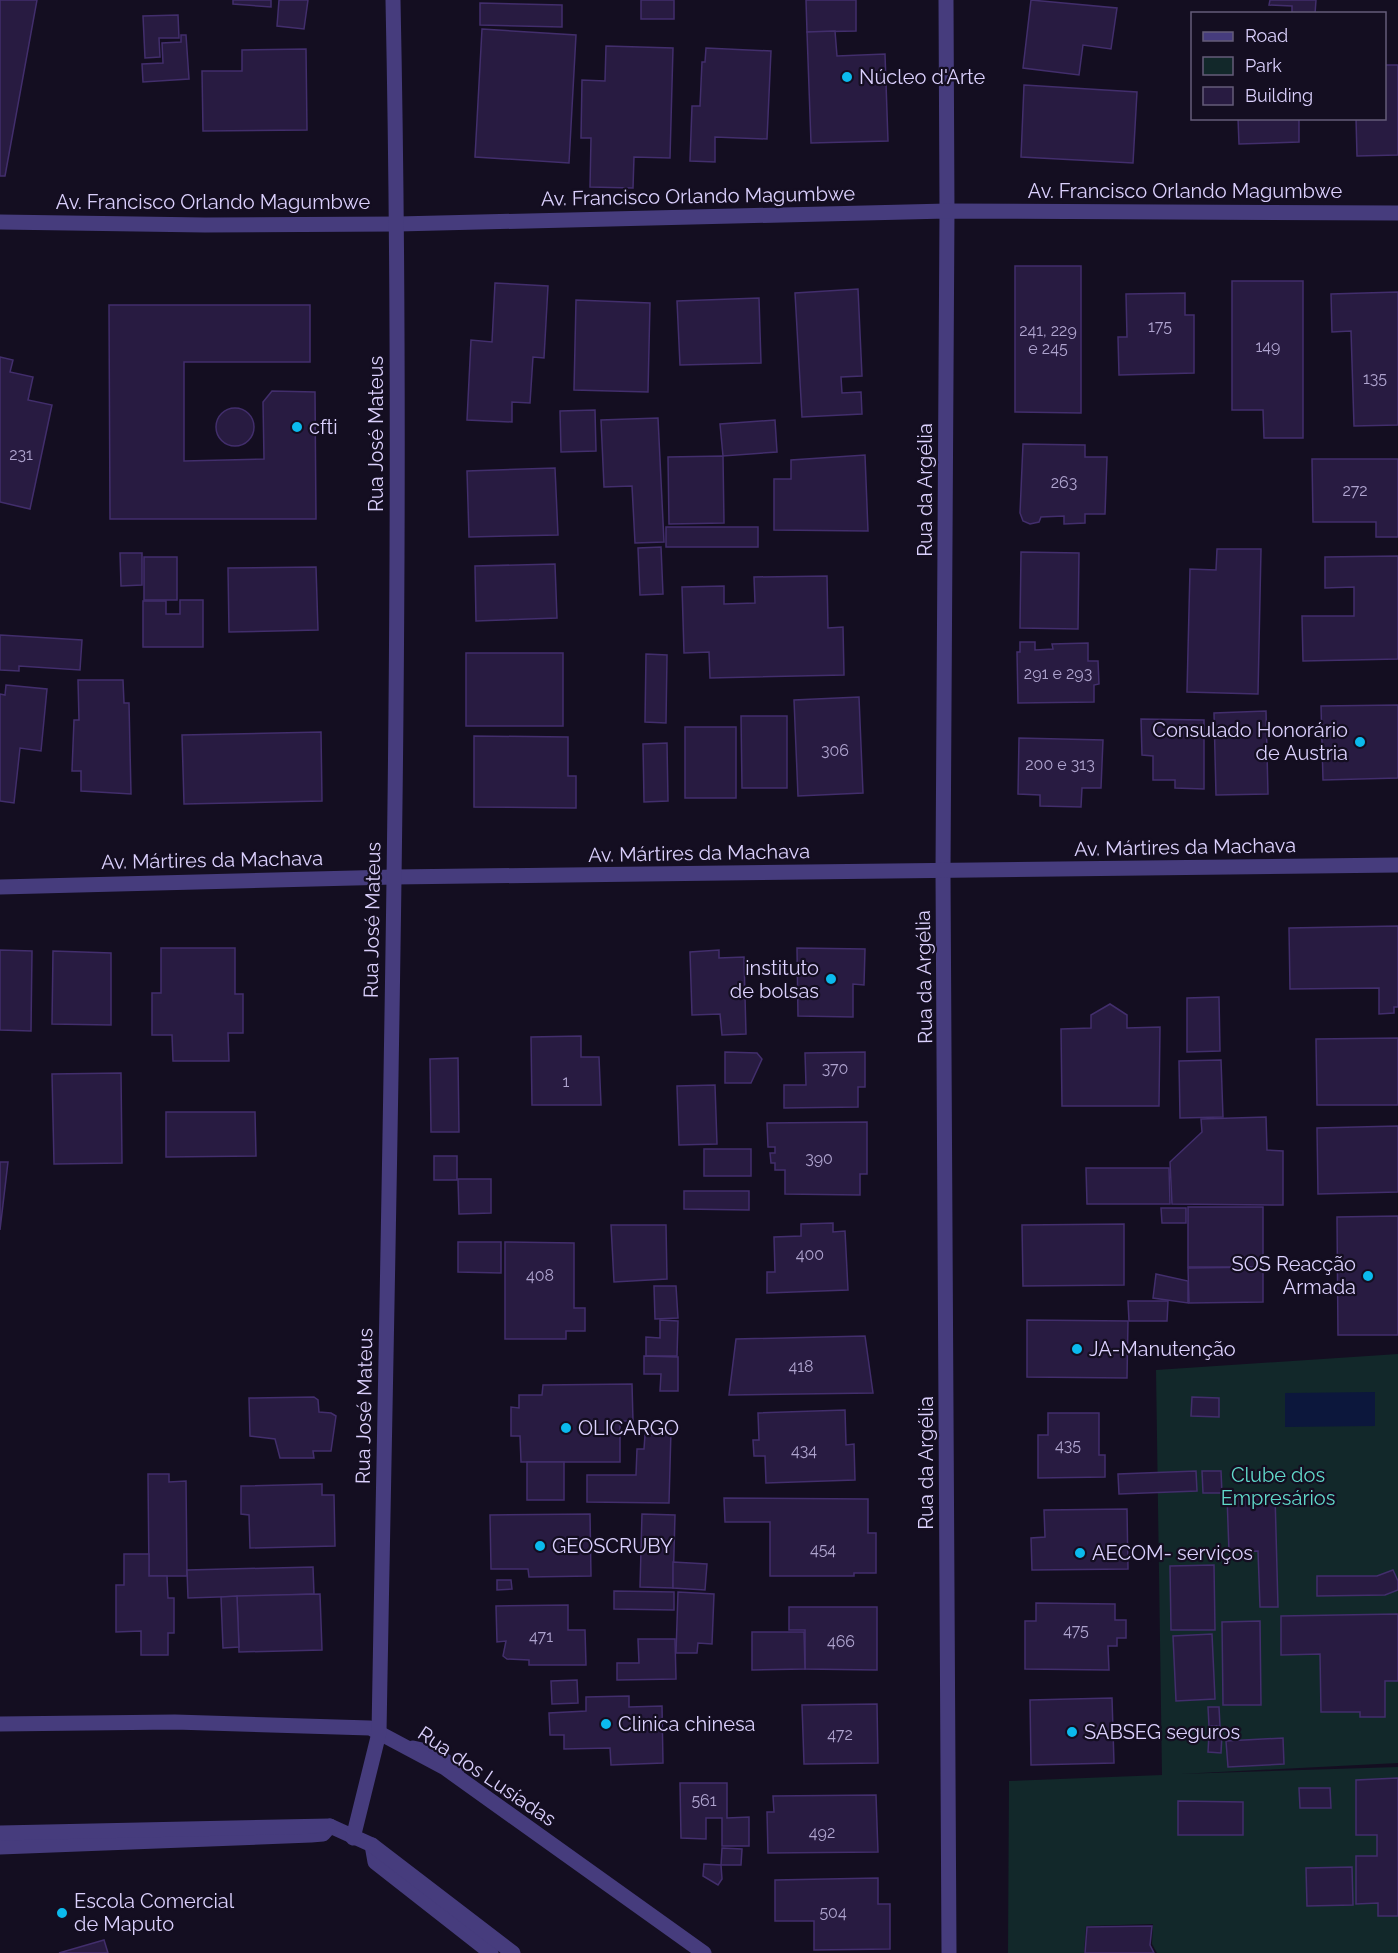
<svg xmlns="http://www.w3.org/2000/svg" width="1398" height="1953" font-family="Raleway,sans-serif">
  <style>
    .green { fill: #12282a }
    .water { fill: #0c173c }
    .building { fill: #281b41; stroke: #422e6c; stroke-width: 1.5 }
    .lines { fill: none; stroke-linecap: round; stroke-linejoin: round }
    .service { stroke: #463c7d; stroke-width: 15 }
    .minor { stroke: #463c7d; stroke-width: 15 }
    .poi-dot { fill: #0bbaed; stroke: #140e21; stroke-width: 2 }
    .labels { text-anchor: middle; stroke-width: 4.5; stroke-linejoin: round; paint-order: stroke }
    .number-label { font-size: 16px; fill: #aea3ce }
    .poi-label { font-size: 20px; fill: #dbd0fd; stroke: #140e21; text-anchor: start }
    .street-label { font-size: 20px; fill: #dbd0fd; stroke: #140e21 }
    .park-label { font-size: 20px; fill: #60d9ca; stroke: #140e21 }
  </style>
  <rect width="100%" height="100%" fill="#140e21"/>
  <polygon class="green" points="1398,1354 1398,1763 1180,1774 1398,1767 1398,1953 1157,1953 1152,1944 1153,1924 1086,1926 1084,1953 1008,1953 1009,1781 1162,1775 1156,1370"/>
  <polygon class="water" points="1375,1392 1375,1426 1285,1427 1285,1393"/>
  <g class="building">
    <polygon points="0,0 37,0 5,176 0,176"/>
    <polygon points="233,0 271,0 271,7 233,4"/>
    <polygon points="279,0 308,0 304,29 277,26"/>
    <rect x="641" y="0" width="33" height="19"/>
    <polygon points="806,0 856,0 856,31 807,32"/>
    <polygon points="1031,0 1117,8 1111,49 1083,45 1079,75 1023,68"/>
    <polygon points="1270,0 1316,0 1315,14 1292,14 1292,6 1269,5"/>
    <polygon points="480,3 562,5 562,27 480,25"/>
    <polygon points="178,15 179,38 159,38 160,57 145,58 143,16"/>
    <polygon points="482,29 576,35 569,163 475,157"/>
    <polygon points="835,31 837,56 885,54 888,141 811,143 807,32"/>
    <polygon points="181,35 186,35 189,79 143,82 142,64 163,63 162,43 181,42"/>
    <polygon points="606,46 673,48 670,158 634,157 633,188 590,187 591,138 581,138 582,80 605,81"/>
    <polygon points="706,48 771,51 767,139 715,137 715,162 690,161 692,106 700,106 702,62 705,62"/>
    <polygon points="306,49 307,130 203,131 202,71 242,71 242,50"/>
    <polygon points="1384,65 1398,65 1398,155 1357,156 1356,118 1384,118"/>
    <polygon points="1024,85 1137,92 1133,163 1021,157"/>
    <polygon points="1238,118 1299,118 1299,142 1239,144"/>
    <polygon points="1015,266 1081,266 1081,413 1015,412"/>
    <polygon points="1232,281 1303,281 1303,438 1264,438 1263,410 1232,410"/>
    <polygon points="495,283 548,286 544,358 533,357 530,403 512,402 512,422 467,420 471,340 492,342"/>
    <polygon points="858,289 862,376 841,377 842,393 861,392 862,414 802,417 795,293"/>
    <polygon points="1398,292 1398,425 1354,426 1351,331 1332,332 1331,294"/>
    <polygon points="1185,293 1185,315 1194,315 1194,373 1119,375 1118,337 1127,337 1126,294"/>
    <polygon points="759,298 761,363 680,365 677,301"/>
    <polygon points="576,300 650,303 648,392 574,390"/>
    <polygon points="109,305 310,305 310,362 184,362 184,461 264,459 263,402 272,391 315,392 316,519 110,519"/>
    <polygon points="0,357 13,360 10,372 33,377 28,400 52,405 30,509 0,502"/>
    <circle cx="235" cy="427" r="19"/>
    <polygon points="595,410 596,451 561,452 560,411"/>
    <polygon points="658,418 664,542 635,543 632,486 604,487 601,420"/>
    <polygon points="775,420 777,452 723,456 720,424"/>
    <polygon points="1023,444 1085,445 1085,457 1107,457 1105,514 1085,514 1085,523 1064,524 1064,516 1041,517 1039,522 1030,524 1023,521 1020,513"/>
    <polygon points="865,455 868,531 774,530 774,479 791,479 791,460"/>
    <polygon points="723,456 724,523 669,524 668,457"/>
    <polygon points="1312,459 1398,459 1398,537 1376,537 1376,522 1313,522"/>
    <polygon points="555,468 558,535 469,537 467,471"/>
    <rect x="666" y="527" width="92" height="20"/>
    <polygon points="661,547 663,594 640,595 638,548"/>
    <polygon points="1217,549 1261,549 1258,694 1187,692 1190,569 1216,570"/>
    <polygon points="1021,552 1079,553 1078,629 1020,628"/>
    <polygon points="120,553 142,553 142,585 121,586"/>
    <polygon points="1398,556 1398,659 1303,661 1302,616 1354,616 1354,587 1325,588 1325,557"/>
    <rect x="144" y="557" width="33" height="43"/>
    <polygon points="555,564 557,618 476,621 475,566"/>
    <polygon points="316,567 318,630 229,632 228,568"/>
    <polygon points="827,576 828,628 843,627 844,675 710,678 709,652 684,653 682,587 724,586 724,604 755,603 754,577"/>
    <polygon points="180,600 203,600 203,647 143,647 143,601 166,601 166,614 180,614"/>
    <polygon points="0,635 82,640 80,670 19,666 19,671 0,670"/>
    <polygon points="1020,642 1035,642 1035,650 1053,649 1052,644 1088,643 1088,661 1098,661 1099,684 1094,685 1094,702 1018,703 1017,652 1020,652"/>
    <rect x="466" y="653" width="97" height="73"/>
    <polygon points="646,654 667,655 666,723 645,722"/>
    <polygon points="78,680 123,680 124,703 129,703 131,794 81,791 81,771 72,771 74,720 79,720"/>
    <polygon points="6,685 47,689 41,751 20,748 14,803 0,801 0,694 5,695"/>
    <polygon points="859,697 863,793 798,796 794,700"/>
    <polygon points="1398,705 1398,778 1323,780 1321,706"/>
    <polygon points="1266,711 1268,794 1216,795 1214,713"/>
    <polygon points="741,716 787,716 787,788 742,788"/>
    <polygon points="1141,719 1204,720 1204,789 1175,788 1175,780 1153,780 1153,756 1142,755"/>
    <rect x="685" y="727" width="51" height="71"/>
    <polygon points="321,732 322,801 184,804 182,735"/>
    <polygon points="474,736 568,737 568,776 576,776 576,808 474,807"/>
    <polygon points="1019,738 1103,740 1101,788 1082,788 1081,807 1040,806 1040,795 1018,794"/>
    <polygon points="667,743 668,801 644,802 643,744"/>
    <polygon points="1398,926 1398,1007 1394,1007 1394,1013 1379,1014 1379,988 1290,989 1289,928"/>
    <polygon points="161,948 235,948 235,994 243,994 243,1033 228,1033 229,1061 173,1061 172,1035 152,1035 152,993 161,993"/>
    <polygon points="797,948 865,949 864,985 853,984 853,1017 798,1016"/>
    <polygon points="0,950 32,951 31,1031 0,1030"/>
    <polygon points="719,950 719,958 744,957 746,1034 722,1035 720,1014 692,1015 690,952"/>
    <polygon points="53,951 111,953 111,1025 52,1024"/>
    <polygon points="1219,997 1220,1051 1187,1052 1187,998"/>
    <polygon points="1110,1004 1127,1015 1127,1028 1160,1027 1159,1106 1062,1106 1061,1029 1091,1028 1091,1015"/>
    <polygon points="581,1036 581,1057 599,1057 601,1105 532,1105 531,1037"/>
    <polygon points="1398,1038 1398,1105 1317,1105 1316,1039"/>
    <polygon points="725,1052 757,1053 762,1059 751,1083 725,1083"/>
    <polygon points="865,1052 865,1087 858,1087 858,1107 784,1108 784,1085 806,1085 805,1053"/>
    <polygon points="458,1058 459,1132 431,1132 430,1059"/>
    <polygon points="1221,1060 1223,1117 1180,1118 1179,1061"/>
    <polygon points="121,1073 122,1163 54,1164 52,1074"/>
    <polygon points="715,1085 717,1144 679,1145 677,1086"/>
    <polygon points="166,1112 255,1112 256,1156 166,1157"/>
    <polygon points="1266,1117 1267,1150 1283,1151 1283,1205 1172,1204 1170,1162 1202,1132 1201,1119"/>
    <polygon points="867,1122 867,1174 860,1174 860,1195 785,1194 785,1170 775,1170 775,1163 771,1163 770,1153 775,1153 775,1147 768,1147 767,1123"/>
    <polygon points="1398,1126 1398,1192 1318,1194 1317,1128"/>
    <rect x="704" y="1149" width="47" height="27"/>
    <rect x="434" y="1156" width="23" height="24"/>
    <polygon points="0,1162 8,1162 0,1230"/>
    <polygon points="1086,1168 1169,1168 1170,1204 1087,1204"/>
    <polygon points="458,1179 491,1179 491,1213 459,1214"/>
    <polygon points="684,1191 749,1191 749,1210 684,1209"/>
    <rect x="1188" y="1207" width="75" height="60"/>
    <polygon points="1161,1208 1186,1208 1186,1223 1162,1223"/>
    <polygon points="1398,1216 1398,1335 1338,1335 1337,1217"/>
    <polygon points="833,1223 833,1232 845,1231 848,1290 767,1293 767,1272 775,1272 774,1237 801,1236 801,1224"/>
    <polygon points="1124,1224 1124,1285 1023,1286 1022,1225"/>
    <polygon points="611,1225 666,1225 667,1279 614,1282"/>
    <polygon points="458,1242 501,1242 501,1273 458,1272"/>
    <polygon points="505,1242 574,1243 574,1308 585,1308 585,1331 566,1331 566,1339 505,1339"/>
    <polygon points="1263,1267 1263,1302 1189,1303 1188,1268"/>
    <polygon points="1156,1274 1188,1281 1188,1303 1153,1298"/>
    <polygon points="654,1286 676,1286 678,1318 655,1319"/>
    <polygon points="1128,1301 1168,1301 1167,1321 1129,1321"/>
    <polygon points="660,1320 678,1321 677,1356 646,1356 646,1337 660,1338"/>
    <polygon points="1027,1320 1128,1321 1127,1378 1027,1377"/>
    <polygon points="865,1336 873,1393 729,1395 736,1339"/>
    <polygon points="644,1356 678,1357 678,1391 660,1391 661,1374 644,1374"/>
    <polygon points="632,1384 633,1421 620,1421 620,1462 521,1462 520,1436 511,1436 511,1407 519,1408 519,1395 542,1395 543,1385"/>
    <polygon points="314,1397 318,1400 319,1412 331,1413 336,1416 331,1451 313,1451 314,1458 280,1458 275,1439 250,1436 249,1398"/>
    <polygon points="1192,1397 1219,1398 1219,1417 1191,1416"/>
    <polygon points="845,1410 846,1445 854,1444 855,1480 766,1483 765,1456 754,1456 753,1440 759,1440 758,1413"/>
    <polygon points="1048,1413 1099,1413 1099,1455 1105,1455 1105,1477 1038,1478 1038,1435 1048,1435"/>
    <polygon points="663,1430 671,1430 669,1503 587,1502 587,1475 636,1475 637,1449 644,1449 645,1435 663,1435"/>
    <rect x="527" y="1462" width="37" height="38"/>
    <polygon points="1196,1471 1197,1491 1119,1494 1118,1474"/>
    <polygon points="1202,1471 1221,1471 1222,1493 1203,1493"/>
    <polygon points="148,1474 169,1474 169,1482 186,1481 187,1576 149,1576"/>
    <polygon points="322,1484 322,1495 334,1495 335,1546 250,1548 249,1515 241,1514 241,1486"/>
    <polygon points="1275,1494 1278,1607 1260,1607 1258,1551 1229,1552 1227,1496"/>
    <polygon points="724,1498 868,1499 868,1533 876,1533 876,1573 854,1573 854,1576 770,1576 770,1522 725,1522"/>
    <polygon points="1127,1509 1128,1569 1032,1570 1031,1538 1045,1537 1044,1510"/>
    <polygon points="590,1514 591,1576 529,1577 528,1569 491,1569 490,1515"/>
    <polygon points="642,1514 675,1515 673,1588 640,1587"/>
    <polygon points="124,1554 149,1554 149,1576 167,1576 168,1598 174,1598 174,1633 168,1633 168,1655 141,1655 141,1631 116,1632 116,1585 124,1585"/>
    <polygon points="673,1562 707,1564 705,1590 673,1588"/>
    <polygon points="1214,1565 1215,1630 1171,1630 1170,1566"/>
    <polygon points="313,1567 314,1594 188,1598 187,1570"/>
    <polygon points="1393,1570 1398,1581 1398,1590 1385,1595 1317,1596 1317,1576 1377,1576"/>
    <polygon points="497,1580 511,1580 512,1589 497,1590"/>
    <polygon points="614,1591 674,1592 674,1610 614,1609"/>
    <polygon points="678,1592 714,1594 712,1644 698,1643 697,1653 676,1653"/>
    <polygon points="320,1594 322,1650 239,1652 237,1596"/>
    <polygon points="237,1596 239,1647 223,1648 221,1597"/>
    <polygon points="1036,1603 1115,1604 1115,1620 1126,1620 1126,1638 1117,1638 1117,1646 1108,1646 1109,1670 1025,1669 1025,1621 1036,1621"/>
    <polygon points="568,1605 568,1630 585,1630 586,1665 529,1665 529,1660 507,1659 503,1656 506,1641 497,1642 496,1606"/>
    <polygon points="789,1607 877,1607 877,1670 805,1669 805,1630 789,1630"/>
    <polygon points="1398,1614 1398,1681 1385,1681 1385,1717 1360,1717 1360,1712 1321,1712 1320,1654 1281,1655 1281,1616"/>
    <polygon points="1260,1621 1261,1705 1223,1705 1222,1622"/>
    <polygon points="752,1632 804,1632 805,1669 752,1670"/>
    <polygon points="1212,1634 1215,1699 1176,1701 1173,1636"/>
    <polygon points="638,1639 675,1639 676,1679 617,1680 617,1663 639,1663"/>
    <polygon points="577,1680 578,1703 552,1704 551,1681"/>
    <polygon points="629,1696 629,1707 662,1706 663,1763 611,1765 610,1748 564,1749 564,1735 550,1735 549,1713 586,1711 586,1697"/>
    <polygon points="1112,1698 1114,1763 1031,1765 1030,1700"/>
    <polygon points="877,1704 878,1763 804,1764 802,1705"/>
    <polygon points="1208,1707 1219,1707 1220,1726 1209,1726"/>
    <polygon points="1209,1734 1222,1735 1221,1753 1208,1752"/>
    <polygon points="1283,1738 1284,1764 1228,1767 1226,1741"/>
    <polygon points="1398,1778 1398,1916 1378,1916 1378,1903 1356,1904 1356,1856 1377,1856 1377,1835 1356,1835 1356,1780"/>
    <polygon points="680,1783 727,1783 727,1818 749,1817 749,1846 722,1846 722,1818 706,1818 706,1839 681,1838"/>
    <polygon points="1299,1788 1330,1788 1331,1808 1300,1808"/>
    <polygon points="876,1795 878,1852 768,1853 767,1812 774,1812 773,1796"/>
    <polygon points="1178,1801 1243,1802 1243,1835 1178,1835"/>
    <polygon points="722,1848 742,1849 741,1865 721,1865"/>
    <polygon points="704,1864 721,1865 722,1879 718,1885 703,1876"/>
    <polygon points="1352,1867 1353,1905 1307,1906 1306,1868"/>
    <polygon points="878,1878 878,1904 890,1904 890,1949 814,1950 814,1921 775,1921 775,1880"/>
    <polygon points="1152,1926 1150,1945 1154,1953 1085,1953 1087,1927"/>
    <polygon points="104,1940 108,1953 59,1953"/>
  </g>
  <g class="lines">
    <g class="service">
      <polyline points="413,1748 435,1753 457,1770"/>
      <polyline points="372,1845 375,1862 491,1953"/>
      <polyline points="0,1847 311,1835 323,1834 330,1826"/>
    </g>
    <g class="minor">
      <polyline points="946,0 947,211 943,872 949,1953"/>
      <polyline points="0,222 205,225 398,224 947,211 1398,213"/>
      <polyline points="0,887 394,877 1398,865"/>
      <polyline points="0,1724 175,1722 370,1728 445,1768 704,1953"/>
      <polyline points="0,1833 330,1826 372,1845 513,1953"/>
      <path d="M353 1838 379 1733C389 1156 405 578 393 0"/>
    </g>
  </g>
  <g class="poi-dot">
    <circle cx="847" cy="77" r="6"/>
    <circle cx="297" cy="427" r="6"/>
    <circle cx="1360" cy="742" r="6"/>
    <circle cx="831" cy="979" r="6"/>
    <circle cx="1368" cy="1276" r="6"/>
    <circle cx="1077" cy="1349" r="6"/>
    <circle cx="566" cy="1428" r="6"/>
    <circle cx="540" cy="1546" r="6"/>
    <circle cx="1080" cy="1553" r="6"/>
    <circle cx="606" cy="1724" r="6"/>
    <circle cx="1072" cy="1732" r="6"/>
    <circle cx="62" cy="1913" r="6"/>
  </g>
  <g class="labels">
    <g class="number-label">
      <text x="1160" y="332">175</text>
      <text x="1048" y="336">241, 229<tspan x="1048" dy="18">e 245</tspan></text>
      <text x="1268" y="352">149</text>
      <text x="1375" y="384">135</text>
      <text x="21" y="460">231</text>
      <text x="1064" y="488">263</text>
      <text x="1355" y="496">272</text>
      <text x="1058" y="679">291 e 293</text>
      <text x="835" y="756">306</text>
      <text x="1060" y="770">200 e 313</text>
      <text x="835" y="1074">370</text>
      <text x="566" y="1087">1</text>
      <text x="819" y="1164">390</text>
      <text x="810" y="1260">400</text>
      <text x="540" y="1281">408</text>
      <text x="801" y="1372">418</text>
      <text x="1068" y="1451">435</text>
      <text x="804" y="1456">434</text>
      <text x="823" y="1555">454</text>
      <text x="1076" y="1636">475</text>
      <text x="541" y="1642">471</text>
      <text x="841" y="1647">466</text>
      <text x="840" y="1740">472</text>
      <text x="704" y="1806">561</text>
      <text x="822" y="1838">492</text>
      <text x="833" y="1918">504</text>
    </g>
    <g class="poi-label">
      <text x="859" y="84">Núcleo d'Arte</text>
      <text x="309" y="434">cfti</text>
      <text x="1348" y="737" text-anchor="end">Consulado Honorário<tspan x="1348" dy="23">de Austria</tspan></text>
      <text x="819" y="975" text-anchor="end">instituto<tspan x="819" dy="23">de bolsas</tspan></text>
      <text x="1356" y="1271" text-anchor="end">SOS Reacção<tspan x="1356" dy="23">Armada</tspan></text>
      <text x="1089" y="1356">JA-Manutenção</text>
      <text x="578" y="1435">OLICARGO</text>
      <text x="552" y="1553">GEOSCRUBY</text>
      <text x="1092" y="1560">AECOM- serviços</text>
      <text x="618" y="1731">Clinica chinesa</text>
      <text x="1084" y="1739">SABSEG seguros</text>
      <text x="74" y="1908">Escola Comercial<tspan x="74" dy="23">de Maputo</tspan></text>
    </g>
    <g class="street-label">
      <text x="1185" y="198">Av. Francisco Orlando Magumbwe</text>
      <text transform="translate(698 196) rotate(-1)" y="7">Av. Francisco Orlando Magumbwe</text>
      <text x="213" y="209">Av. Francisco Orlando Magumbwe</text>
      <text transform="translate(376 434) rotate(-90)" y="7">Rua José Mateus</text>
      <text transform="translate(925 490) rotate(-90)" y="7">Rua da Argélia</text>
      <text transform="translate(1185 847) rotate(-1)" y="7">Av. Mártires da Machava</text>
      <text transform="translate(699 853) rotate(-1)" y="7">Av. Mártires da Machava</text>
      <text transform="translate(212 860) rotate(-1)" y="7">Av. Mártires da Machava</text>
      <text transform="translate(372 920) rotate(-89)" y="7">Rua José Mateus</text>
      <text transform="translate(924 977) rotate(-91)" y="7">Rua da Argélia</text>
      <text transform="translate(364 1406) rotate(-89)" y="7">Rua José Mateus</text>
      <text transform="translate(926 1463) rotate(-90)" y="7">Rua da Argélia</text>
      <text transform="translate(487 1776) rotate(34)" y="7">Rua dos Lusíadas</text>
    </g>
    <g class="park-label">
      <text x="1278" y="1482">Clube dos<tspan x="1278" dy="23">Empresários</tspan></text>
    </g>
  </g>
  <rect x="1191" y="12" width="195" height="108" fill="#140e21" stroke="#645c79" stroke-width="1.5"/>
  <rect x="1203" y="32" width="30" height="9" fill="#463c7d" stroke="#645c79" stroke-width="1.5"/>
  <text x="1245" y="42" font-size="18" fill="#dbd0fd">Road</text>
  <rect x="1203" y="57" width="30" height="18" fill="#12282a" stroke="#645c79" stroke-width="1.5"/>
  <text x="1245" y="72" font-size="18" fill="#dbd0fd">Park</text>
  <rect x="1203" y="87" width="30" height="18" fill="#281b41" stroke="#645c79" stroke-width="1.5"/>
  <text x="1245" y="102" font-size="18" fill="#dbd0fd">Building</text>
</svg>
